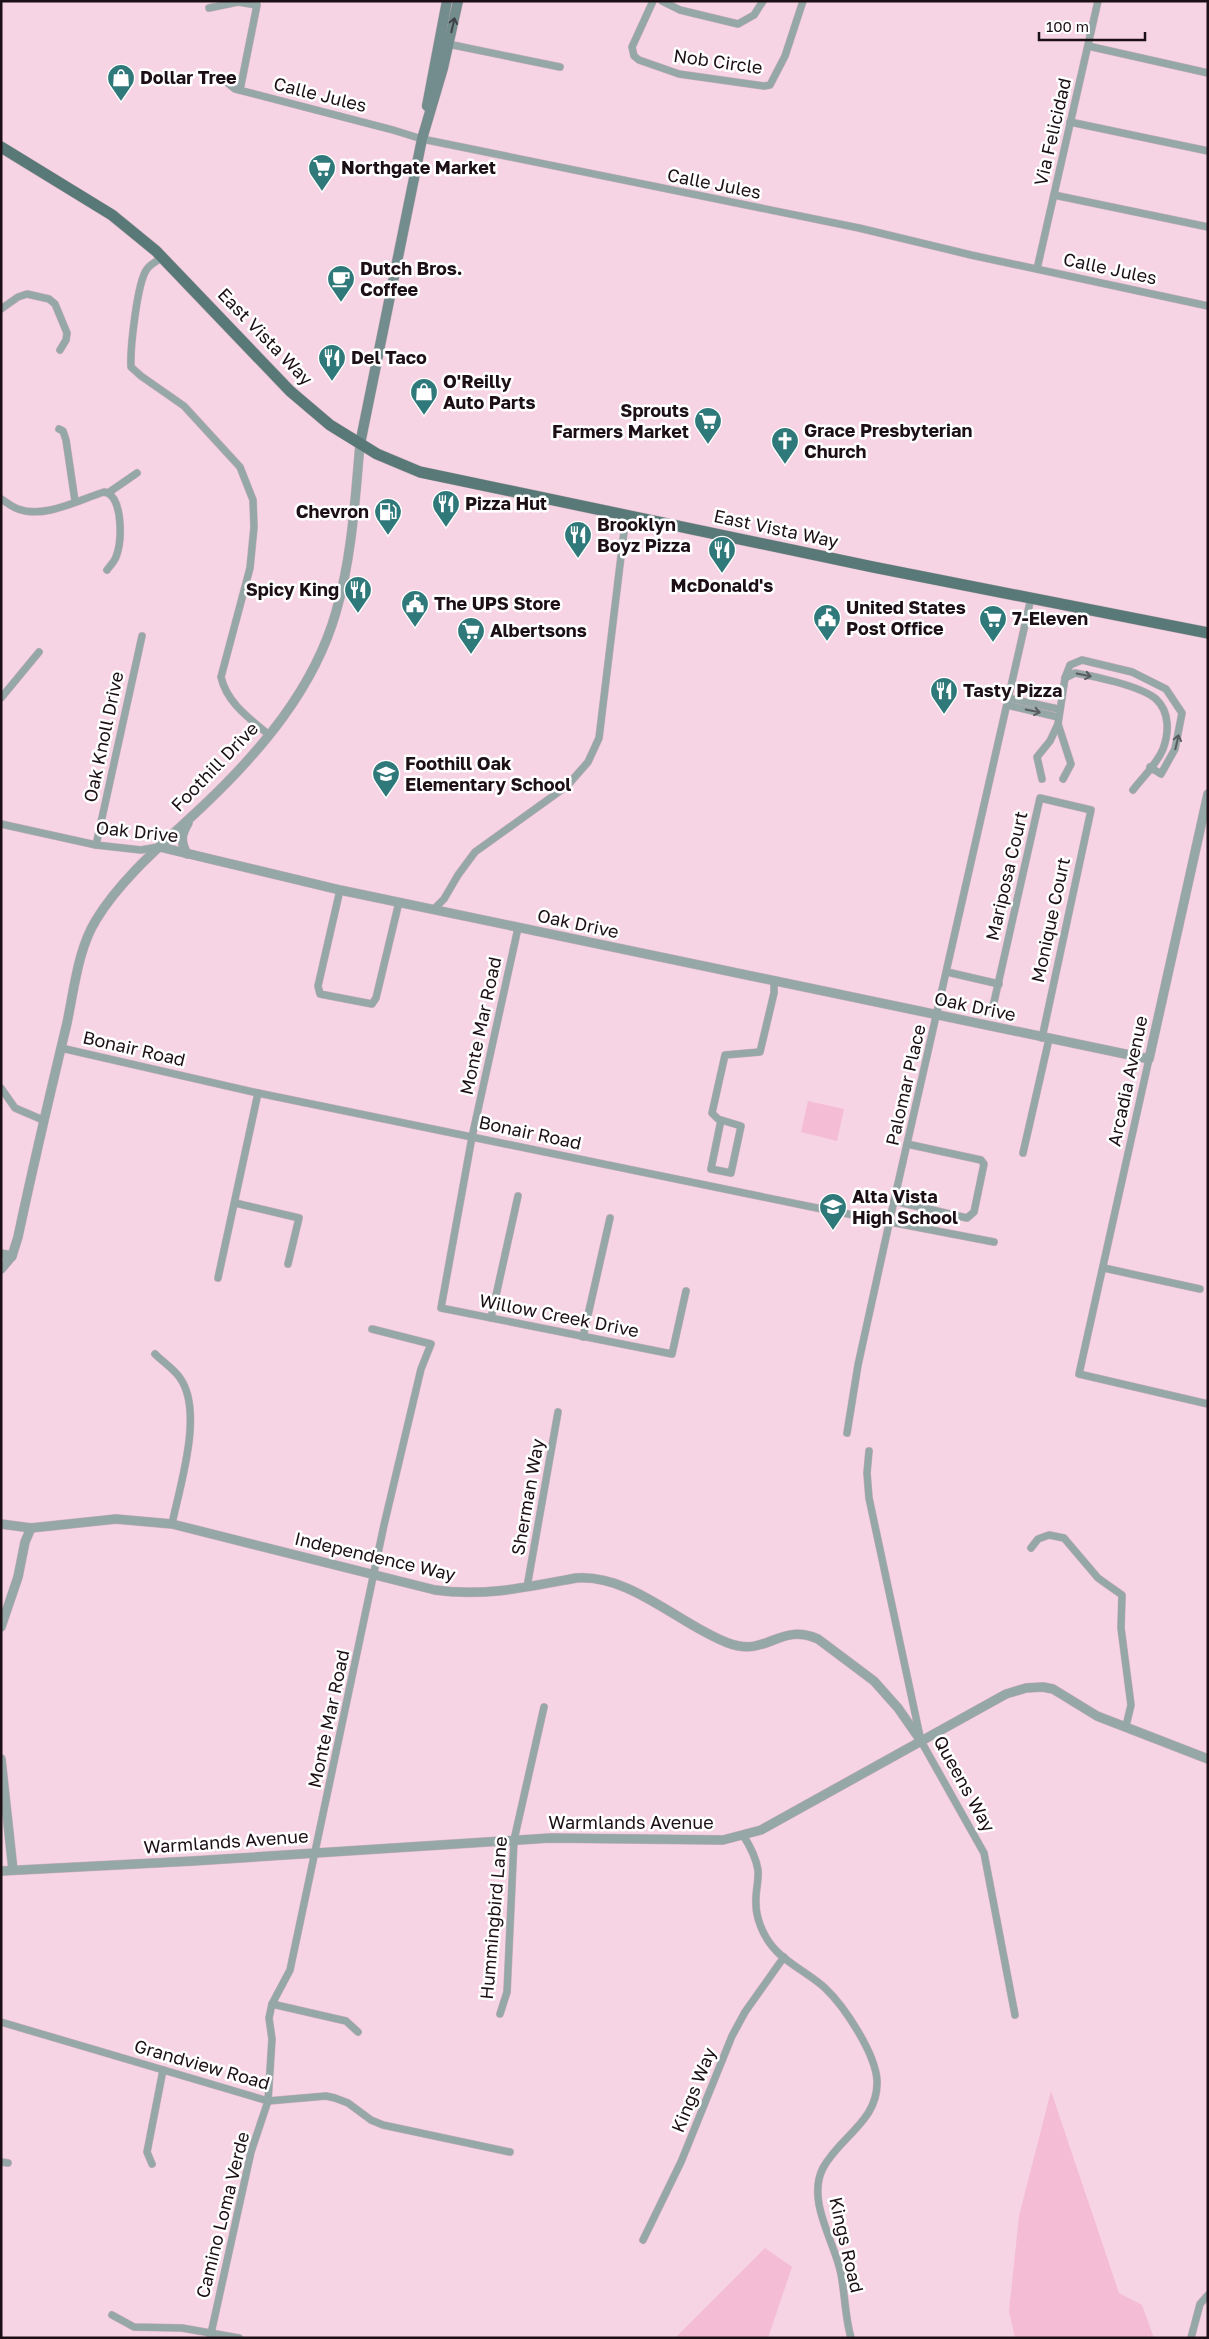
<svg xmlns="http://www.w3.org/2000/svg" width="1209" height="2339" font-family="'Golos Text',sans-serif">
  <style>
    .green { fill: #f5bcd6 }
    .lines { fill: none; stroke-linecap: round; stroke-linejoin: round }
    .minor-casing { stroke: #cfb1be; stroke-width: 8 }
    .tertiary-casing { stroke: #cfb1be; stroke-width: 10 }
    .secondary-casing { stroke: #cfb1be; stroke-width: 11 }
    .primary-casing { stroke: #cfb1be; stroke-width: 12 }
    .minor { stroke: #96a7a7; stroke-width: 7 }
    .tertiary { stroke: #96a7a7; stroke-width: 9 }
    .secondary { stroke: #738c8d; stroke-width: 10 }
    .primary { stroke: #597979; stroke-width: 11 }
    .oneway { stroke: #3f4246 }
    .oneway2 { stroke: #595c5e }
    .labels { text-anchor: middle; stroke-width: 5; stroke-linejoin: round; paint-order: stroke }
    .street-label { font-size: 18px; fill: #1c1016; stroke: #fff }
    .poi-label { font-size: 18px; font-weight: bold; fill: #1c1016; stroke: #fff; text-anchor: start }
  </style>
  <rect width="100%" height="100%" fill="#f6d4e3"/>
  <g class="green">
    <polygon points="808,1101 844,1109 837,1141 801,1132"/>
    <polygon points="1051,2091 1119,2293 1142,2305 1154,2338 1015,2338 1009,2311 1019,2216"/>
    <polygon points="765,2248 792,2267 768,2338 675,2338"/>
  </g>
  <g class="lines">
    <defs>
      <g id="minor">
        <polyline points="653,1 632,47 634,56 639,60 679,74 764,86 770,85 785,56 803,1"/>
        <polyline points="662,1 680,10 738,24 754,15 763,1"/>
        <polyline points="209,8 238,2 257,5 240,90"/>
        <polyline points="448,44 560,67"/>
        <polyline points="1088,46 1208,73"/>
        <polyline points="220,77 235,89 393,130 422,139 859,228 971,255 1208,306"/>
        <polyline points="1070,122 1208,151"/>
        <polyline points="1054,195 1208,227"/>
        <path d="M162 257C158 261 150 264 147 269 137 282 130 350 131 367L141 376 184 406 240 467 253 500 254 527 250 568 221 677C227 703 249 718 269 735"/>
        <polyline points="1037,269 1098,1"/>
        <polyline points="1,309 18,297 27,294 49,299 55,304 67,333 66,340 60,350"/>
        <polyline points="59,429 63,431 66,440 75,501"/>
        <path d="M1 499C6 502 12 507 18 509 44 519 78 500 104 492L108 493 137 473"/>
        <path d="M107 570C110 566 114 562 116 557 122 542 123 502 108 493"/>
        <polyline points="1,698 39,652"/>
        <polyline points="1008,698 1058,709"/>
        <polyline points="1007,705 1058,717"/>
        <polyline points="1042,779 1037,757 1050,741 1058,724"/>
        <polyline points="1063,779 1071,764 1058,724 1065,678"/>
        <path d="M1133 790C1142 778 1157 764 1163 749 1169 733 1170 712 1156 699 1141 686 1094 676 1075 673L1065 678 1070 665 1082 660 1132 672 1166 689 1182 713 1175 749 1161 774 1150 767"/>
        <polyline points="1,824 96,845 141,850 158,847"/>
        <polyline points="96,845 142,636"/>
        <polyline points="340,890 318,986 320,994 372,1004 376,998 399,902"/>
        <polyline points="434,909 444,899 458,875 475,852 567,786 588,762 599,738 626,515"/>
        <polyline points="518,928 472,1137 441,1308 672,1354 686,1291"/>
        <polyline points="947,972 999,984"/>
        <polyline points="992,1011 1040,798 1091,810 1042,1038"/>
        <polyline points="61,1048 258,1093 812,1207 994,1242"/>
        <polyline points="1149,1059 1079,1374 1208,1404"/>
        <polyline points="1,1088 15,1108 43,1120"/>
        <polyline points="721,1120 711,1169 731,1173 741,1126 718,1119 712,1113 725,1055 760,1052 774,993 774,981"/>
        <polyline points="1023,1153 1049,1039"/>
        <polyline points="894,1201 967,1218 974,1212 984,1164 981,1160 907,1144"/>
        <polyline points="235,1203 299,1218 288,1264"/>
        <polyline points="1104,1268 1200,1289"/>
        <polyline points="218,1278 258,1093"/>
        <polyline points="491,1318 518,1196"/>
        <polyline points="583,1337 610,1218"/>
        <path d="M155 1354C163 1362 174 1369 180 1378 204 1412 180 1485 172 1524"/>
        <polyline points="847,1433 858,1365 894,1201 1031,598"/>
        <polyline points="869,1451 867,1473 869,1498 921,1741 984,1853 1015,2015"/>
        <polyline points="1031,1548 1038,1539 1049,1535 1064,1538 1098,1578 1122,1595 1121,1628 1131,1705 1126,1726"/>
        <polyline points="527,1587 558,1412"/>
        <path d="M743 1835C750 1846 756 1857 758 1870 759 1881 755 1893 756 1904 756 1918 763 1935 772 1946 785 1963 809 1973 825 1988 845 2007 875 2053 877 2080 879 2121 840 2136 823 2168 806 2201 835 2242 841 2274 845 2295 845 2317 851 2338"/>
        <polyline points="272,2004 346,2021 358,2032"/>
        <polyline points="500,2014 507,1992 514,1840 544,1707"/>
        <polyline points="1,2022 268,2101 326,2096 335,2098 348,2103 371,2120 383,2125 510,2152"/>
        <polyline points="1,2162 8,2163"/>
        <polyline points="152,2164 147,2152 163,2070"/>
        <polyline points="643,2240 681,2162 732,2036 745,2012 784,1957"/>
        <polyline points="112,2315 134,2327 182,2328 239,2338"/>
        <polyline points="210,2338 251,2152 268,2101 272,2039 269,2018 272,2004 290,1970 384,1525 421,1369 431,1344 372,1329"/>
        <polyline points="1191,2338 1200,2304 1208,2295"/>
      </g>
      <g id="tertiary">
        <polyline points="160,847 340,890 1149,1059 1208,794"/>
        <path d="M187 854C180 841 181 835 188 823"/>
        <path d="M1 1254 12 1256 18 1237C33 1166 50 1094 67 1023 74 990 78 949 96 920 122 877 167 840 203 806 260 752 314 689 336 612 352 557 355 500 360 444"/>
        <polyline points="1,1269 12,1256"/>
        <path d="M1 1524 31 1528 116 1519 172 1524 435 1590C484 1597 528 1587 576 1578 631 1574 678 1624 728 1643 768 1658 778 1622 818 1639L874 1681 898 1708 921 1741"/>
        <polyline points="1,1627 18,1577 25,1542 31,1528"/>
        <polyline points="1,1759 13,1870"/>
        <polyline points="1,1871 193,1861 550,1838 723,1840 761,1830 1006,1694 1026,1688 1043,1687 1053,1689 1097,1716 1208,1759"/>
      </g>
      <g id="secondary">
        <polyline points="427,106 447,1"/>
        <polyline points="360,444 422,139 443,68 458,1"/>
      </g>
      <polyline id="primary" points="1,147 112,215 156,251 290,391 330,425 377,454 420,472 873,567 1208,633"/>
    </defs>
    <use href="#minor" class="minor-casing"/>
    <use href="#tertiary" class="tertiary-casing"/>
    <use href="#secondary" class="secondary-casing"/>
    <use href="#primary" class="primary-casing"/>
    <use href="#minor" class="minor"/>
    <use href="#tertiary" class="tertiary"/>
    <use href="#secondary" class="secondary"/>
    <use href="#primary" class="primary"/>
  </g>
  <defs><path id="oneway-shaft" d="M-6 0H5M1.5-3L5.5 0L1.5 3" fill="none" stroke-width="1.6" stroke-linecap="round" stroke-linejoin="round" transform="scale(1.25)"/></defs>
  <use class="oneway" href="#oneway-shaft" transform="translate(453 25) rotate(-77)"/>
  <g class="oneway2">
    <use href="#oneway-shaft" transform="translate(1084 675) rotate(12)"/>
    <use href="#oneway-shaft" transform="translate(1033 711) rotate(12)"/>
    <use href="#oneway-shaft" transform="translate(1177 742) rotate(-77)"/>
  </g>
  <defs>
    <symbol id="shop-pin" viewBox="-11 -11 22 30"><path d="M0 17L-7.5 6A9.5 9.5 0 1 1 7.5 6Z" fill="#30797b" stroke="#fff"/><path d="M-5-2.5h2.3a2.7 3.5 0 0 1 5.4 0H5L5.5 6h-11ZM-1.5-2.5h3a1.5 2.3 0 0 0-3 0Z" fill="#fff"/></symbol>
    <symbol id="supermarket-pin" viewBox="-11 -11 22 30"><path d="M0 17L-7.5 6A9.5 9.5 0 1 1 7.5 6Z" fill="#30797b" stroke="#fff"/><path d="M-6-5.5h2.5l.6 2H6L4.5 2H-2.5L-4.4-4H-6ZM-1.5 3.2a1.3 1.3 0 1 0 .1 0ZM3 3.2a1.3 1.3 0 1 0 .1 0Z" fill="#fff"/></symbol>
    <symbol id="cafe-pin" viewBox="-11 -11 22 30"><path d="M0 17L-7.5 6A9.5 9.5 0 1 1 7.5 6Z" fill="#30797b" stroke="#fff"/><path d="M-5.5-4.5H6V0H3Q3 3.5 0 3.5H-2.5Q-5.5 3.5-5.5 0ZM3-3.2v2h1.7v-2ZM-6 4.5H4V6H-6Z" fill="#fff"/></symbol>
    <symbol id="restaurant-pin" viewBox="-11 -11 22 30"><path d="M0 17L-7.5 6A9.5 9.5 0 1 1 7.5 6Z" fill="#30797b" stroke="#fff"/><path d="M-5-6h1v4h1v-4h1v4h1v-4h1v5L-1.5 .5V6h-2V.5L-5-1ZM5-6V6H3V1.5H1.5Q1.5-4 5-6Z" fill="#fff"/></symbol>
    <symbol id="church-pin" viewBox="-11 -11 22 30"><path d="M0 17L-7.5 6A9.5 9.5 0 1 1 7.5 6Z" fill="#30797b" stroke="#fff"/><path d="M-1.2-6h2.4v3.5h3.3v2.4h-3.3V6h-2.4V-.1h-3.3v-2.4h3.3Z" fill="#fff"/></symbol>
    <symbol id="fuel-pin" viewBox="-11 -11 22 30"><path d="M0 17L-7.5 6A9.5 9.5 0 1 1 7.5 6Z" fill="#30797b" stroke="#fff"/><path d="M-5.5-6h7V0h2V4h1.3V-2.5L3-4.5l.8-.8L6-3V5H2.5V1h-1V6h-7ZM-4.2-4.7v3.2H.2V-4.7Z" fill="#fff"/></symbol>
    <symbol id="civic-pin" viewBox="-11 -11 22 30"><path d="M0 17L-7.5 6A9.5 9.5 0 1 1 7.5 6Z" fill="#30797b" stroke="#fff"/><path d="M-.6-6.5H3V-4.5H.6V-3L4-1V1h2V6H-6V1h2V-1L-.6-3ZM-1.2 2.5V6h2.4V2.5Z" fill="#fff"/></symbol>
    <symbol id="school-pin" viewBox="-11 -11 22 30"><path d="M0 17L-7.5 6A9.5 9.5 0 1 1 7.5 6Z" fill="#30797b" stroke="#fff"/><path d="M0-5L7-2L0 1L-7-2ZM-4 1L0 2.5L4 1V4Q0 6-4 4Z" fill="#fff"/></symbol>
  </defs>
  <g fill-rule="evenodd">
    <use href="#shop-pin" x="105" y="62" width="32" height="43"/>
    <use href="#supermarket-pin" x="306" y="152" width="32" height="43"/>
    <use href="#cafe-pin" x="325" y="263" width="32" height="43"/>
    <use href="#restaurant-pin" x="316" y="342" width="32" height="43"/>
    <use href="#shop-pin" x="408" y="376" width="32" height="43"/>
    <use href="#supermarket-pin" x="692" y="405" width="32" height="43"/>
    <use href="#church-pin" x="769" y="425" width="32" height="43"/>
    <use href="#restaurant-pin" x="430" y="488" width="32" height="43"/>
    <use href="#fuel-pin" x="372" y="496" width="32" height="43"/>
    <use href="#restaurant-pin" x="562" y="519" width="32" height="43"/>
    <use href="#restaurant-pin" x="706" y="534" width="32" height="43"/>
    <use href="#restaurant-pin" x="342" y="574" width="32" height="43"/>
    <use href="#civic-pin" x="399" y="588" width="32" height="43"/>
    <use href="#civic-pin" x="811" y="602" width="32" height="43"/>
    <use href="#supermarket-pin" x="977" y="603" width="32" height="43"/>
    <use href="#supermarket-pin" x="455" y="615" width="32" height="43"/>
    <use href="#restaurant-pin" x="928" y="675" width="32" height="43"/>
    <use href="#school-pin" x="370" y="758" width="32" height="43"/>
    <use href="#school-pin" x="817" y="1191" width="32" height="43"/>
  </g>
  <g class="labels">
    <g class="street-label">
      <text transform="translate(718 62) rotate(8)" y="6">Nob Circle</text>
      <text transform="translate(320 95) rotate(14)" y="6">Calle Jules</text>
      <text transform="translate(1053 132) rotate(-77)" y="6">Via Felicidad</text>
      <text transform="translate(714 184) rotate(11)" y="6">Calle Jules</text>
      <text transform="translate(1110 269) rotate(12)" y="6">Calle Jules</text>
      <text transform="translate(265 337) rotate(46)" y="6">East Vista Way</text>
      <text transform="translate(776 529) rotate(12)" y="6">East Vista Way</text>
      <text transform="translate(104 737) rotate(-78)" y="6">Oak Knoll Drive</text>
      <text transform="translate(215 767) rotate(-46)" y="6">Foothill Drive</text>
      <text transform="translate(137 832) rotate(6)" y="6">Oak Drive</text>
      <text transform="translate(1007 876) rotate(-77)" y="6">Mariposa Court</text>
      <text transform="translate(1051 920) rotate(-78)" y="6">Monique Court</text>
      <text transform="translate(578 924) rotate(12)" y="6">Oak Drive</text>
      <text transform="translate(975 1007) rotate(12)" y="6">Oak Drive</text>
      <text transform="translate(481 1026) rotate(-78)" y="6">Monte Mar Road</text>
      <text transform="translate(134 1049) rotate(13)" y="6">Bonair Road</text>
      <text transform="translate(1128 1081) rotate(-78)" y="6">Arcadia Avenue</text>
      <text transform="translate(906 1085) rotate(-77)" y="6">Palomar Place</text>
      <text transform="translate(530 1133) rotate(12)" y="6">Bonair Road</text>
      <text transform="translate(559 1316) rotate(11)" y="6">Willow Creek Drive</text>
      <text transform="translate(528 1497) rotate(-80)" y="6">Sherman Way</text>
      <text transform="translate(375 1557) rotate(13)" y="6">Independence Way</text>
      <text transform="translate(329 1719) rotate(-78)" y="6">Monte Mar Road</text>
      <text transform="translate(964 1784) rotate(61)" y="6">Queens Way</text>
      <text x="631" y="1829">Warmlands Avenue</text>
      <text transform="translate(226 1842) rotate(-4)" y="6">Warmlands Avenue</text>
      <text transform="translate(494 1918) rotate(-85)" y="6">Hummingbird Lane</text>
      <text transform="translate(202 2065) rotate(16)" y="6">Grandview Road</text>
      <text transform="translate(694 2090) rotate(-68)" y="6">Kings Way</text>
      <text transform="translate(223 2215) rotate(-76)" y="6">Camino Loma Verde</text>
      <text transform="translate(846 2245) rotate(77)" y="6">Kings Road</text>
    </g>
    <g class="poi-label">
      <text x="140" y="84">Dollar Tree</text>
      <text x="341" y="174">Northgate Market</text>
      <text x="360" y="275">Dutch Bros.<tspan x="360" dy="21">Coffee</tspan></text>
      <text x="351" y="364">Del Taco</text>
      <text x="443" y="388">O'Reilly<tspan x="443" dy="21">Auto Parts</tspan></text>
      <text x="689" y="417" text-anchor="end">Sprouts<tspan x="689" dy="21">Farmers Market</tspan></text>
      <text x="804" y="437">Grace Presbyterian<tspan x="804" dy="21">Church</tspan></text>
      <text x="465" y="510">Pizza Hut</text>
      <text x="369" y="518" text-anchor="end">Chevron</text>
      <text x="597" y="531">Brooklyn<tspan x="597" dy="21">Boyz Pizza</tspan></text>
      <text x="722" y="592" text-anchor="middle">McDonald's</text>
      <text x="339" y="596" text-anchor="end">Spicy King</text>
      <text x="434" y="610">The UPS Store</text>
      <text x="846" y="614">United States<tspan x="846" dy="21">Post Office</tspan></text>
      <text x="1012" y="625">7-Eleven</text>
      <text x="490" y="637">Albertsons</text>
      <text x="963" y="697">Tasty Pizza</text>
      <text x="405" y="770">Foothill Oak<tspan x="405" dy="21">Elementary School</tspan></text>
      <text x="852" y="1203">Alta Vista<tspan x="852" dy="21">High School</tspan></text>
    </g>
  </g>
  <rect width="1209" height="2339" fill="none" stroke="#1c1016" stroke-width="5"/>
  <path d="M1039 32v8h106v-8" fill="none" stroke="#1c1016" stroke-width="2.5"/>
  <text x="1046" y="32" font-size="15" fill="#1c1016" stroke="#ffffff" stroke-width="4" paint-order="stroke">100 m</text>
</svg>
